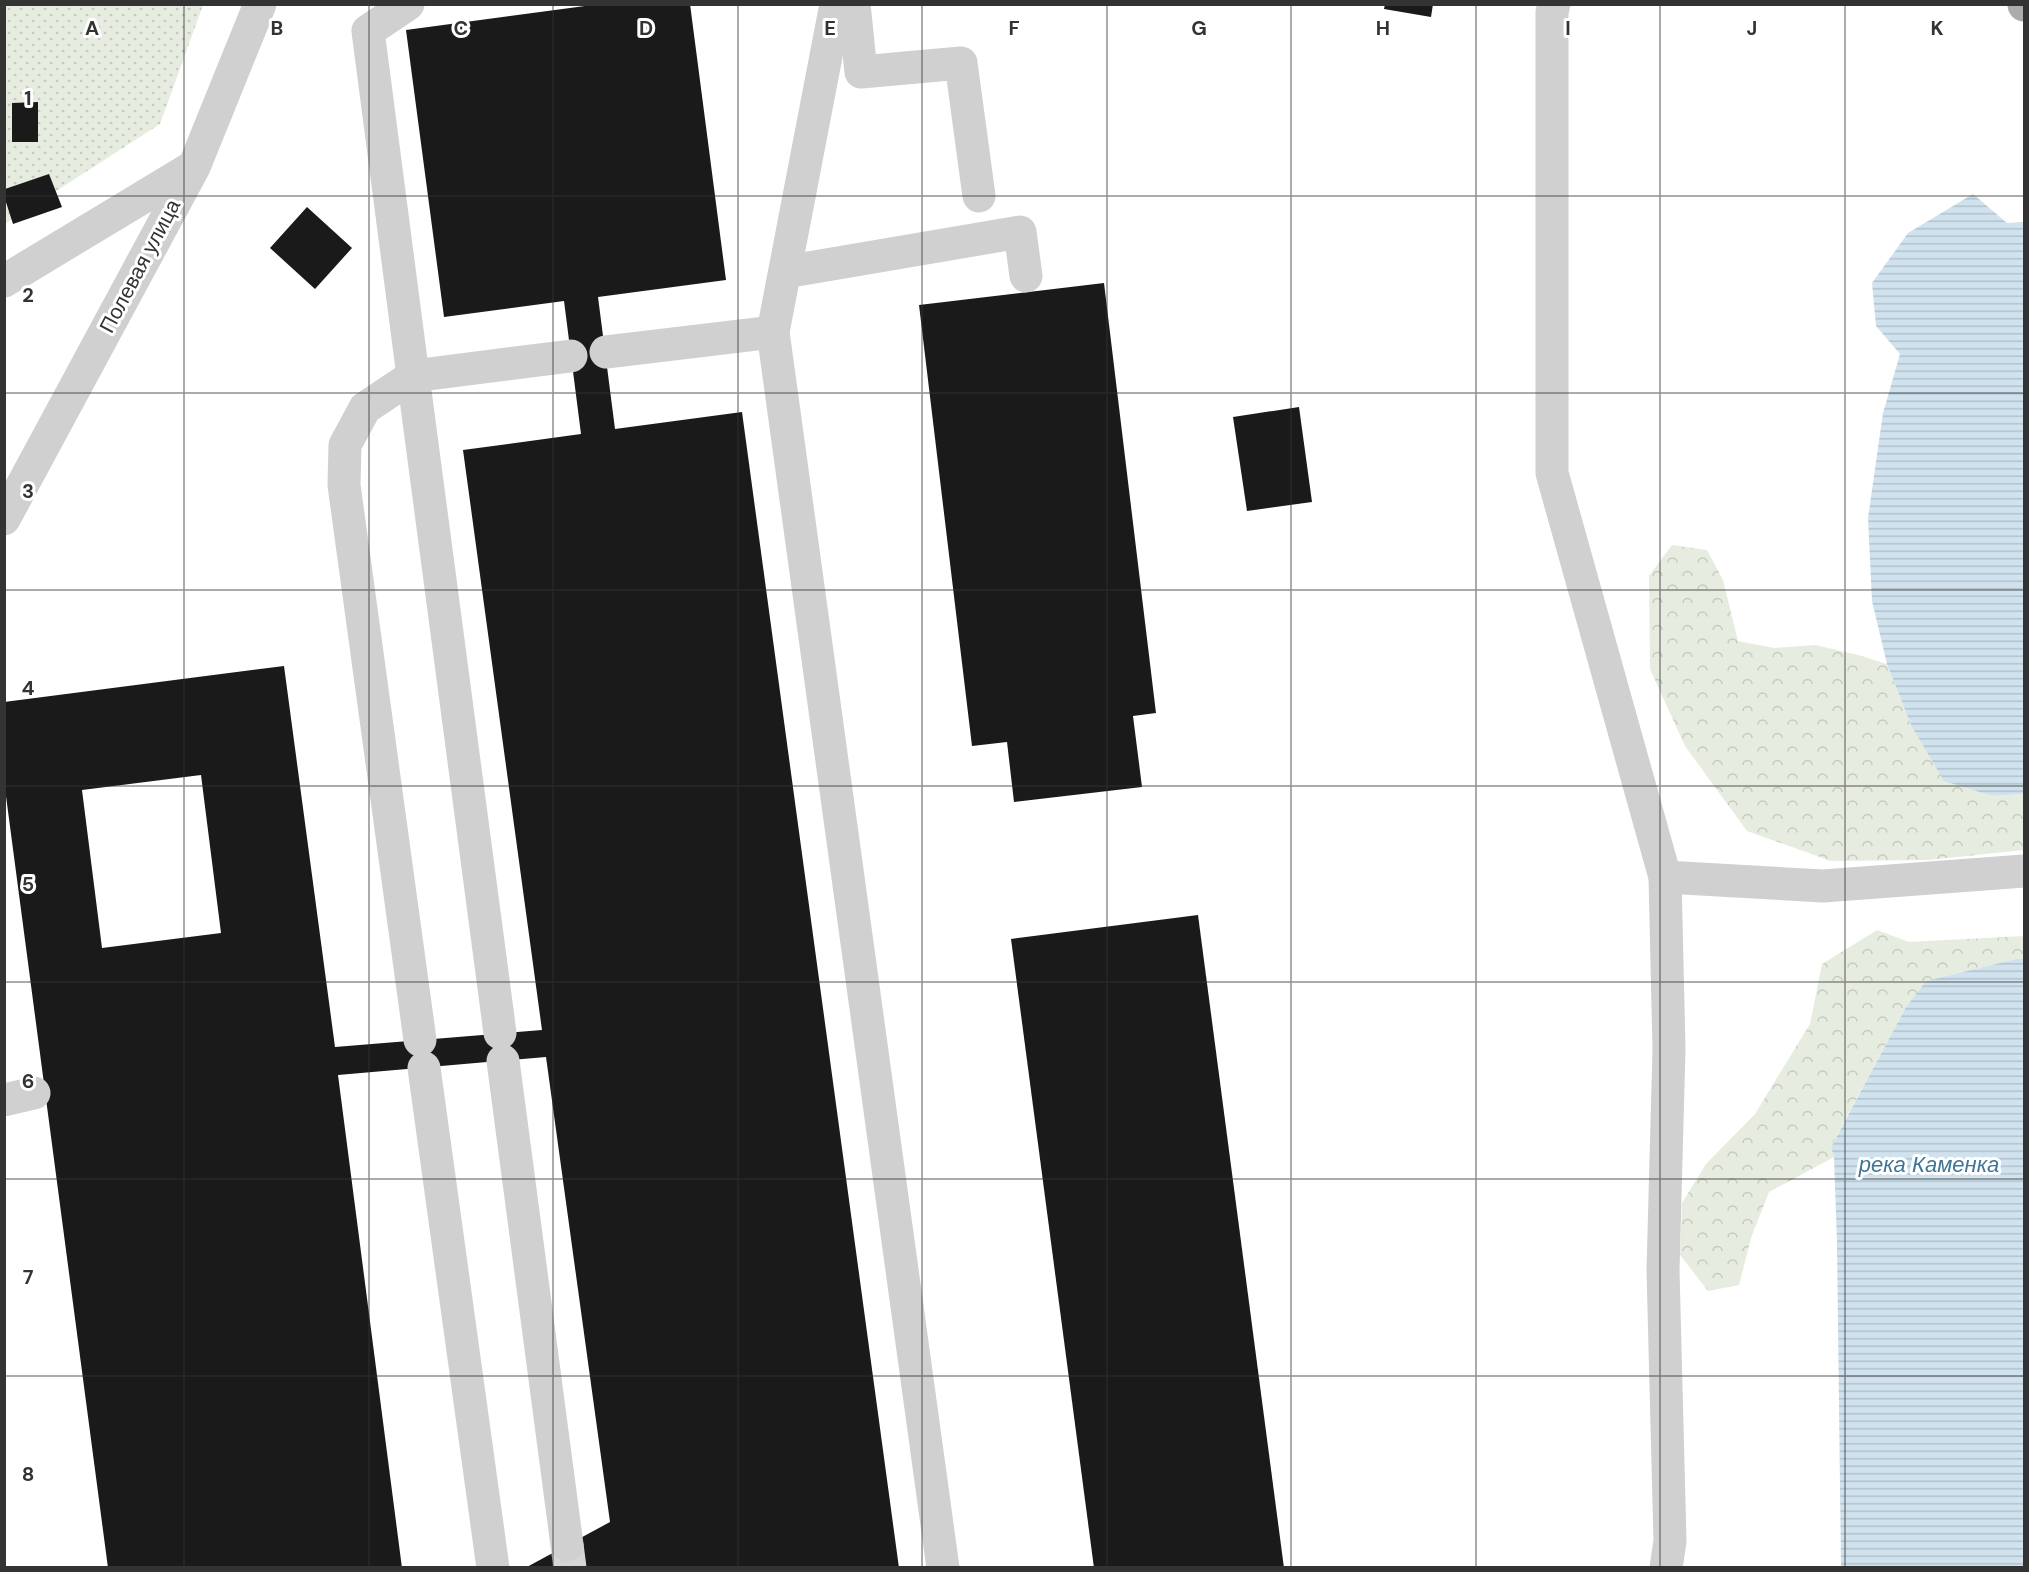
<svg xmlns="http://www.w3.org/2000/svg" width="2029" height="1572" font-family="'DM Sans',sans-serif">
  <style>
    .grass { fill: url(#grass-dots) }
    .forest { fill: url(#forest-crowns) }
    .water { fill: url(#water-rules) }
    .building { fill: #1a1a1a; fill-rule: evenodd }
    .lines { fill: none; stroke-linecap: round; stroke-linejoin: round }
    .minor-tunnel { stroke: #d6d6d6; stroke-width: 33; stroke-dasharray: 33 16; stroke-linecap: butt }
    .minor { stroke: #d0d0d0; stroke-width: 33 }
    .major { stroke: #ababab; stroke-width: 33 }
    .grid { fill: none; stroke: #333; stroke-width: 1.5; stroke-opacity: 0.55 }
    .labels { text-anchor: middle; stroke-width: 6; stroke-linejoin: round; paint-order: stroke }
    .street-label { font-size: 21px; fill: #333; stroke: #fff }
    .water-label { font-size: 22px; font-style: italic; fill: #3f7597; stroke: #fff }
    .grid-label { font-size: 20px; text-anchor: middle; font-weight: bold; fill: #333; stroke: #fff; stroke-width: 6; stroke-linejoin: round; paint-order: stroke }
  </style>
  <defs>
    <pattern id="grass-dots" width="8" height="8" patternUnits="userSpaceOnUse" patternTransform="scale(1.5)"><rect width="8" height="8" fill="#e6ecdf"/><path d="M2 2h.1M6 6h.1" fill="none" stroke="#c6cbc0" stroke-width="1.8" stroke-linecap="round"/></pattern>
    <pattern id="forest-crowns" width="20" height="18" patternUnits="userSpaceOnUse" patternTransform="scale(1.5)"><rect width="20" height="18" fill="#e6ecdf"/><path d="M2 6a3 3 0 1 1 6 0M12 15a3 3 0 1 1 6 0" fill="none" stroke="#c6cbc0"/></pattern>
    <pattern id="water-rules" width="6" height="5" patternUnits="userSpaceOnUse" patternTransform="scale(1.5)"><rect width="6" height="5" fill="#cfe2ee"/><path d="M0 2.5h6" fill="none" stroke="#b2c2cd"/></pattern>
  </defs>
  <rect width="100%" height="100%" fill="#fff"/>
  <polygon class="grass" points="5,5 203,5 160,124 5,224"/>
  <g class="forest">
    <polygon points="1672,545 1707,550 1723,580 1738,641 1774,648 1815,645 1858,655 1887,664 1911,725 1993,796 2024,794 2024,850 1928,860 1831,861 1747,831 1685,746 1650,669 1649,576"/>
    <polygon points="1877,930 1909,942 2024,936 2024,959 2016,959 1926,981 1906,1007 1831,1146 1834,1157 1769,1192 1751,1238 1739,1285 1708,1291 1680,1255 1682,1203 1706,1164 1755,1114 1810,1024 1822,964"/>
  </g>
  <g class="water">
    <polygon points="1973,194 2007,223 2024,222 2024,794 1993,796 1944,781 1911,725 1887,664 1872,601 1868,518 1883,413 1900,354 1876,326 1872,283 1908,233"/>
    <polygon points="2016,959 2024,959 2024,1567 1841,1567 1837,1242 1834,1157 1831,1147 1906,1007 1926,981"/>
  </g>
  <g class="building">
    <path d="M600 4H690L726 280 598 297 615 429 742 412 899 1568H525L610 1522 546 1057 338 1075 402 1568H108L4 781V702L284 666 335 1047 542 1030 463 450 581 434 564 301 444 317 406 30ZM201 775 221 933 102 948 82 790Z"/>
    <polygon points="1385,4 1433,4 1431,17 1384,9"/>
    <polygon points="38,102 38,142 12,142 12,103"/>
    <polygon points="49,174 62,207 13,224 5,199 5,189"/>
    <polygon points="307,207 352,248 315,289 270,248"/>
    <polygon points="1104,283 1156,713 1133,716 1142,787 1014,802 1007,742 972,746 919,305"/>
    <polygon points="1299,407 1312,502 1247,511 1233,417"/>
    <polygon points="1198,915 1284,1568 1094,1568 1011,939"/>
  </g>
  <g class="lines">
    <polyline class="minor-tunnel" points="567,1545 570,1568"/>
    <g class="minor">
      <polyline points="408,4 368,31 413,376 571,356"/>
      <polyline points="854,4 861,72 961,63 979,196"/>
      <polyline points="1554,4 1552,12 1552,473 1665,877 1669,1049 1663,1270 1670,1541 1666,1568"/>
      <polyline points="785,272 1020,232 1026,276"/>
      <polyline points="4,281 193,167"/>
      <polyline points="773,332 836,4"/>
      <polyline points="606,352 773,332 943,1568"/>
      <polyline points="4,519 194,167 260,4"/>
      <polyline points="1665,877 1823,886 2024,871"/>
      <polyline points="420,1040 344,485 345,445 365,408 413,376 500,1033"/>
      <polyline points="503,1061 567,1545"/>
      <polyline points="424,1068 493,1568"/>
      <polyline points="4,1100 34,1093"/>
    </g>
    <polyline class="major" points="2024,4 2024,5"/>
  </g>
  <path class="grid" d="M184 4V1568M369 4V1568M553 4V1568M738 4V1568M922 4V1568M1107 4V1568M1291 4V1568M1476 4V1568M1660 4V1568M1845 4V1568M4 196H2024M4 393H2024M4 590H2024M4 786H2024M4 982H2024M4 1179H2024M4 1376H2024"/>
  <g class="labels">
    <g class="street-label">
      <text transform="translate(140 266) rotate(-62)" y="7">Полевая улица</text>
    </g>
    <g class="water-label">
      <text x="1929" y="1172">река Каменка</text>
    </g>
  </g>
  <g class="grid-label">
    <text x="92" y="35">A</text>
    <text x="277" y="35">B</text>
    <text x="461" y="35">C</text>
    <text x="646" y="35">D</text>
    <text x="830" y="35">E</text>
    <text x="1014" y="35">F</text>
    <text x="1199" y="35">G</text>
    <text x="1383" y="35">H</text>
    <text x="1568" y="35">I</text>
    <text x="1752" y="35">J</text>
    <text x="1937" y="35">K</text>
    <text x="28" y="105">1</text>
    <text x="28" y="302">2</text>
    <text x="28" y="498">3</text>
    <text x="28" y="695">4</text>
    <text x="28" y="891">5</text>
    <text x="28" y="1088">6</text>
    <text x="28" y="1284">7</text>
    <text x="28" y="1481">8</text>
  </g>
  <rect width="2029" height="1572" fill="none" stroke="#333333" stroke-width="12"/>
</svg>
